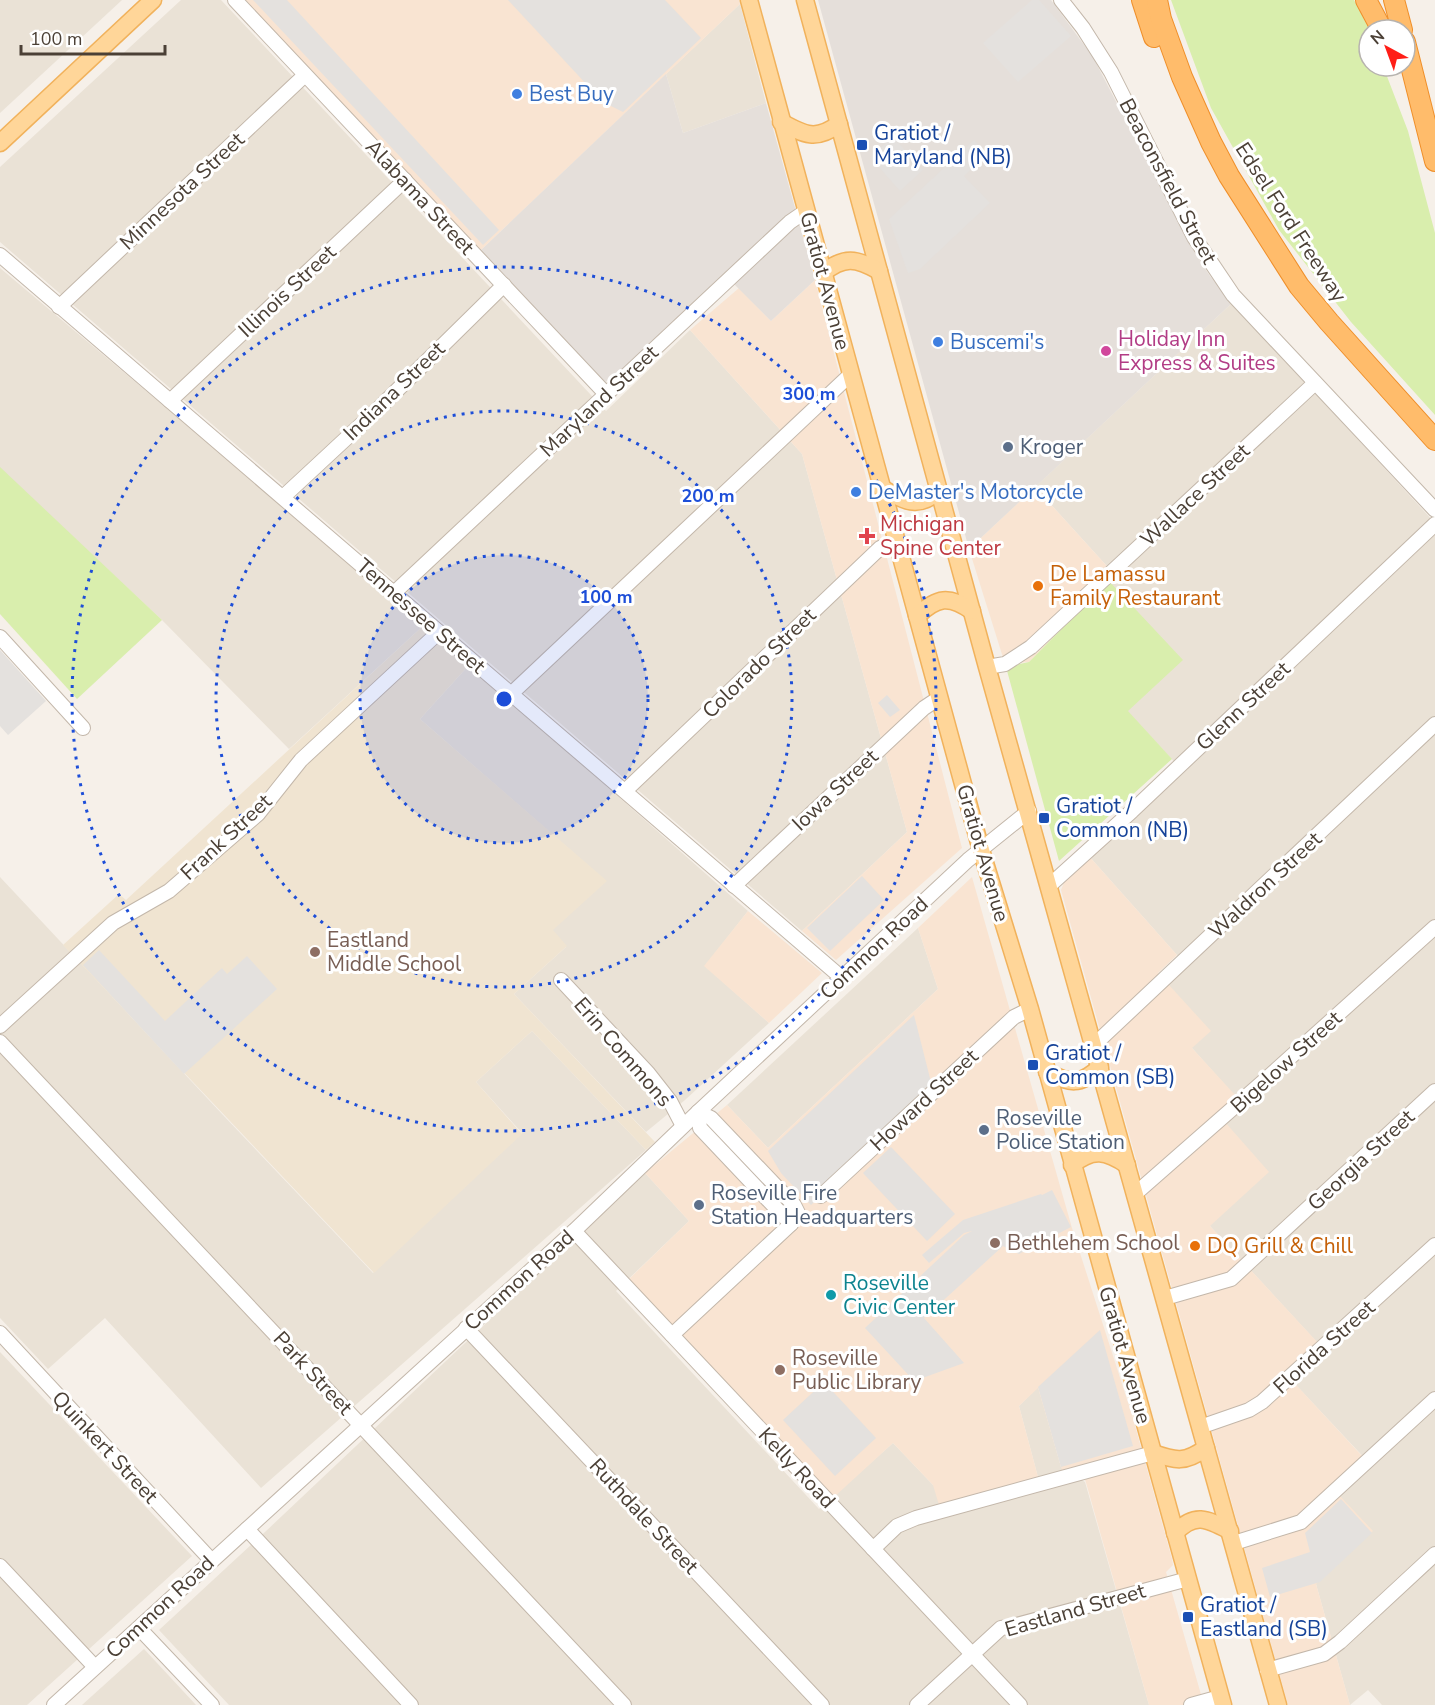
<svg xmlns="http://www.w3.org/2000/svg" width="1435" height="1705" font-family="'Nunito Sans',sans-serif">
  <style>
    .residential { fill: #eae2d6 }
    .commercial { fill: #f9e4d2 }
    .industrial { fill: #e5dfda }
    .education { fill: #f0e4d1 }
    .green { fill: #d9eead }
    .parking { fill: #e4e1de }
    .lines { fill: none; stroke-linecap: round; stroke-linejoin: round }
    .minor-casing { stroke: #c3b7aa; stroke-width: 16 }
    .major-casing { stroke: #f1b25c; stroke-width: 19 }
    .highway-casing { stroke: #ef8f2a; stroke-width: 22 }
    .minor { stroke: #fff; stroke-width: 14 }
    .major { stroke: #ffd699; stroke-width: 16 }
    .highway { stroke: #ffbc6b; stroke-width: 20 }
    .ring { fill: none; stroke: #1d4ed8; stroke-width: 3; stroke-dasharray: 3 6 }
    .shop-dot { fill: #3f7fe0; stroke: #fff; stroke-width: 2 }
    .transit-dot { fill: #1a4fb4; stroke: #fff; stroke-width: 2 }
    .hotel-dot { fill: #d1479c; stroke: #fff; stroke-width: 2 }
    .service-dot { fill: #5c6f8a; stroke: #fff; stroke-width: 2 }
    .health-dot { fill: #e0444e; stroke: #fff; stroke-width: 2 }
    .food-dot { fill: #e8710a; stroke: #fff; stroke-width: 2 }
    .education-dot { fill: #8d6e63; stroke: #fff; stroke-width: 2 }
    .culture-dot { fill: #0f9aa8; stroke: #fff; stroke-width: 2 }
    .labels { text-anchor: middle; stroke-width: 6; stroke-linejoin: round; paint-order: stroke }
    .shop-label { font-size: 21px; fill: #366cbe; stroke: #fff; text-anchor: start }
    .transit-label { font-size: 21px; fill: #164399; stroke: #fff; text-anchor: start }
    .street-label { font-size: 21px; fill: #4b4036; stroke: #fff }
    .hotel-label { font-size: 21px; fill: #b23c85; stroke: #fff; text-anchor: start }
    .service-label { font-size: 21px; fill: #4e5e75; stroke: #fff; text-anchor: start }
    .health-label { font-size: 21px; fill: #be3a42; stroke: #fff; text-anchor: start }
    .food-label { font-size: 21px; fill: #c56008; stroke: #fff; text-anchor: start }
    .education-label { font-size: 21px; fill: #785e54; stroke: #fff; text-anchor: start }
    .culture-label { font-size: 21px; fill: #0d838f; stroke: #fff; text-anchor: start }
    .centre { fill: #1d4ed8; stroke: #fff; stroke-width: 3 }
    .ring-label { font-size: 18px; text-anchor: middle; font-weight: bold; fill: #1d4ed8; stroke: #fff; stroke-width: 6; stroke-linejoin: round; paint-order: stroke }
  </style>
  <rect width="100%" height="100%" fill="#f6f0e9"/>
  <g class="residential">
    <polygon points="0,0 122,0 0,113"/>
    <polygon points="181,0 221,0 606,411 690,330 802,454 907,832 802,931 0,242 0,167"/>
    <polygon points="740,4 766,103 683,133 666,74"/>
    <polygon points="0,268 424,625 289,749 162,620 0,468"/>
    <polygon points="1232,303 1435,523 1435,1705 1382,1705 1368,1690 1350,1705 1316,1584 1339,1495 1371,1465 1294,1383 1326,1352 1210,1226 1225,1122 1243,1105 1192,1048 1166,982 1185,964 1088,855 1181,769 1128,712 1109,581 1115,575 1035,487"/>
    <polygon points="469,665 748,911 705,966 769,1023 685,1100 646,1132 514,994 566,947 552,930 606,881 420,719"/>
    <polygon points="0,877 223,1115 373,1273 522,1133 476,1082 532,1031 646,1150 261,1488 105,1318 48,1369 0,1318"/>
    <polygon points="918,928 938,989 768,1148 727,1105"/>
    <polygon points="645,1173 689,1221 616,1291 819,1509 893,1443 933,1485 1038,1477 1019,1406 1038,1387 1061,1467 1085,1482 1149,1705 229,1705 159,1630 265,1532"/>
    <polygon points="0,1352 192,1556 27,1705 0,1705"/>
    <polygon points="144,1649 196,1705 82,1705"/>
  </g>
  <g class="commercial">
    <polygon points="243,0 739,0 740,4 480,251"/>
    <polygon points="815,280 962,848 836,960 802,931 907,832 802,454 690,330 739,288 771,321"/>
    <polygon points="1035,487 1115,575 1029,662 1005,664 969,549"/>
    <polygon points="1088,855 1177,955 1158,973 1211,1031 1192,1048 1236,1096 1217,1113 1269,1172 1210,1226 1319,1344 1286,1374 1363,1457 1339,1495 1373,1531 1316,1584 1350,1705 1288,1705 1061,890 1066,877"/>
    <polygon points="972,877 1072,1228 1132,1415 1172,1559 1173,1565 1166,1572 1204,1705 1149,1705 1081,1465 1062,1470 1038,1388 1019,1406 1038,1477 939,1505 933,1485 893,1443 833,1498 629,1279 689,1221 645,1173 727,1105 768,1148 938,989 918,928"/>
    <polygon points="748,911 822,973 769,1023 704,966"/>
  </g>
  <g class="industrial">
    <polygon points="818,0 1051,0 1093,57 1191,247 1210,276 1232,303 969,549"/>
    <polygon points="666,74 683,133 766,103 815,280 771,321 724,274 612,379 605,382 480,251"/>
  </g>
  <polygon class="education" points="424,625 469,665 420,719 607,881 553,930 567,946 514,994 655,1142 646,1150 532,1031 476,1082 522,1134 374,1273 63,945 119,894 126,900"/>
  <g class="green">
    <polygon points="1171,0 1354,0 1370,30 1369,66 1383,66 1408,131 1435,233 1435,415 1351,322 1279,230 1211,108"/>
    <polygon points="0,467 162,620 77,699 0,614"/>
    <polygon points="1109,581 1183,660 1128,711 1172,759 1059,861 1006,667 1029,662"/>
  </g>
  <g class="parking">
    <polygon points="253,0 287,0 499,230 483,245"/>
    <polygon points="508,0 665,0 701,38 623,112 603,102"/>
    <polygon points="1032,0 1039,0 1071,36 1018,82 983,43"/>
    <polygon points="893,137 923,170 900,191 870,157"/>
    <polygon points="974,140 987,154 964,176 990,203 920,269 908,273 889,219"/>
    <polygon points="0,650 46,701 8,735 0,726"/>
    <polygon points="887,695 900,710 890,717 878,703"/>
    <polygon points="862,876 884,900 830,951 807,928"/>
    <polygon points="99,950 165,1021 222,968 227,974 247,956 277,989 184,1074 83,965"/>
    <polygon points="914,1015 933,1090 811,1205 781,1173 768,1151"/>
    <polygon points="891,1147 955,1214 927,1241 863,1173"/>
    <polygon points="1052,1190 1071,1227 1019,1254 1003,1246 924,1318 964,1363 914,1381 865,1328 964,1235 972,1231 964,1233 929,1263 922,1255 963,1220 1041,1194 1042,1195"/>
    <polygon points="1100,1330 1133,1446 1061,1467 1038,1387"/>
    <polygon points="824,1382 876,1438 835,1476 783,1420"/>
    <polygon points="1341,1499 1372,1533 1320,1582 1270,1597 1262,1568 1310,1552 1305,1533"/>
  </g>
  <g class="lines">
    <defs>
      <g id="minor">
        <polyline points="235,0 606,394"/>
        <polyline points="1061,0 1083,28 1111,72 1194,237 1233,295 1435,510"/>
        <polyline points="0,255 842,978"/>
        <polyline points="59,307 305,75"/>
        <polyline points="170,401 405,180"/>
        <polyline points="283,497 380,407 504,285"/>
        <polyline points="394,593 790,222 806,211"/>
        <polyline points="0,637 83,728"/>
        <polyline points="987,667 1005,664 1031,647 1315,383"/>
        <polyline points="511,694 851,374"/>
        <polyline points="625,791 880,548 897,540"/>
        <polyline points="1050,885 1132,811 1435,524"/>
        <polyline points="734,886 924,708 939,698"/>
        <polyline points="561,980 648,1073 670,1101 683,1126"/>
        <polyline points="0,1026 113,923 169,891 258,814 301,760 439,632"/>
        <polyline points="0,1042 624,1705"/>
        <polyline points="1094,1045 1435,724"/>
        <polyline points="698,1112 700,1128 791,1224"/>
        <polyline points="1135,1194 1265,1080 1435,927"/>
        <polyline points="821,1196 1014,1017 1030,1009"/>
        <polyline points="574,1231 1020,1705"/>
        <polyline points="1165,1298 1231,1279 1435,1091"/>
        <polyline points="466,1328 822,1705"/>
        <polyline points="0,1333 211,1560"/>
        <polyline points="672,1335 791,1224 798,1213 794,1205 711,1118 698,1112"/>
        <polyline points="1200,1427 1249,1410 1262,1402 1435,1245"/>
        <polyline points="247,1529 411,1705"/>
        <polyline points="1234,1543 1301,1522 1435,1399"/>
        <polyline points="873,1549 897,1526 916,1518 1153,1453"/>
        <polyline points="0,1566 95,1667"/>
        <polyline points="139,1628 212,1705"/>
        <polyline points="1267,1670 1324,1654 1340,1642 1435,1554"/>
        <polyline points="54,1705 574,1231 698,1112 968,860 1029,811"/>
        <polyline points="917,1705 1001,1628 1009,1627 1188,1579"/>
        <polyline points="1191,1705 1220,1697"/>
      </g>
      <g id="major">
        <polyline points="749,0 981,850 1030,1009 1223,1705"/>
        <polyline points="805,0 987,667 1278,1705"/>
        <path d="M781 122C805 135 816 141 839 124"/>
        <polyline points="0,143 153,0"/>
        <path d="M823 273C844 256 856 258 879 271"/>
        <path d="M882 488C903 501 919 510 939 490"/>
        <path d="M917 616C937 597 949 595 972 611"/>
        <path d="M1047 1072C1070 1084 1080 1086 1100 1067"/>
        <path d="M1072 1165C1093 1148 1106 1151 1127 1165"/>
        <path d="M1153 1453C1176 1461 1185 1463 1206 1448"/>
        <path d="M1175 1533C1195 1512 1207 1519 1230 1531"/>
      </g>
      <g id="highway">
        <polyline points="1142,0 1154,37"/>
        <polyline points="1157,0 1161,19 1182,77 1211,142 1229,176 1299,286 1329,322 1435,440"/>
        <polyline points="1366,0 1382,30"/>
        <polyline points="1394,0 1402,30"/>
        <polyline points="1405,42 1435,161"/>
      </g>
    </defs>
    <use href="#minor" class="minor-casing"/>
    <use href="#major" class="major-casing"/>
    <use href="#highway" class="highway-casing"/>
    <use href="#minor" class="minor"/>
    <use href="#major" class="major"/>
    <use href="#highway" class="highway"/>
  </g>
  <circle cx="504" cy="699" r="144" fill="#1d4ed8" fill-opacity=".12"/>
  <g class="ring">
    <circle cx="504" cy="699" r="144"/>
    <circle cx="504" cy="699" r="288"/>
    <circle cx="504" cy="699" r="432"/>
  </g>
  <g class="shop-dot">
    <circle cx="517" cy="94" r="6"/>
    <circle cx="938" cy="342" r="6"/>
    <circle cx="856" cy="492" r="6"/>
  </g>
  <g class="transit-dot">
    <rect x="856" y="139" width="12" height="12" rx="3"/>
    <rect x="1038" y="812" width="12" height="12" rx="3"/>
    <rect x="1027" y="1059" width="12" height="12" rx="3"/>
    <rect x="1182" y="1611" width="12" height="12" rx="3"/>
  </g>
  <circle class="hotel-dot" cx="1106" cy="351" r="6"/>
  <g class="service-dot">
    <circle cx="1008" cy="447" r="6"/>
    <circle cx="984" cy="1130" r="6"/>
    <circle cx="699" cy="1205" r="6"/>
  </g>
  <path class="health-dot" d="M864 527h6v6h6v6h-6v6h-6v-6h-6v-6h6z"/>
  <g class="food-dot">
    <circle cx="1038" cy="586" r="6"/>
    <circle cx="1195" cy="1246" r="6"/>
  </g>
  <g class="education-dot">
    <circle cx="315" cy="952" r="6"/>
    <circle cx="995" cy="1243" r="6"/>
    <circle cx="780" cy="1370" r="6"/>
  </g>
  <circle class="culture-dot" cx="831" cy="1295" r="6"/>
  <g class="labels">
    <g class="shop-label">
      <text x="529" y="101">Best Buy</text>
      <text x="950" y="349">Buscemi's</text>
      <text x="868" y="499">DeMaster's Motorcycle</text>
    </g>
    <g class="transit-label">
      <text x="874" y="140">Gratiot /<tspan x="874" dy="24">Maryland (NB)</tspan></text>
      <text x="1056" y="813">Gratiot /<tspan x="1056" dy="24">Common (NB)</tspan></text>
      <text x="1045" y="1060">Gratiot /<tspan x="1045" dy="24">Common (SB)</tspan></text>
      <text x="1200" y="1612">Gratiot /<tspan x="1200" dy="24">Eastland (SB)</tspan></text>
    </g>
    <g class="street-label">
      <text transform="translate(1168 181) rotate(62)" y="7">Beaconsfield Street</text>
      <text transform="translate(182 191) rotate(-43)" y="7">Minnesota Street</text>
      <text transform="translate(420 197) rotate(47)" y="7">Alabama Street</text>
      <text transform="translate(1291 222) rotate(57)" y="7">Edsel Ford Freeway</text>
      <text transform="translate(825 281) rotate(75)" y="7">Gratiot Avenue</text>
      <text transform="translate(287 291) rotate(-43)" y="7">Illinois Street</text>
      <text transform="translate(394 391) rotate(-44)" y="7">Indiana Street</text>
      <text transform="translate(599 401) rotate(-43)" y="7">Maryland Street</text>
      <text transform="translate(1195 495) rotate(-43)" y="7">Wallace Street</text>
      <text transform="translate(421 616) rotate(41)" y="7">Tennessee Street</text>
      <text transform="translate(759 663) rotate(-44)" y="7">Colorado Street</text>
      <text transform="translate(1243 706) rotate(-43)" y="7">Glenn Street</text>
      <text transform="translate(835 790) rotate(-43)" y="7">Iowa Street</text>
      <text transform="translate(226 837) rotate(-43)" y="7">Frank Street</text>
      <text transform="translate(983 853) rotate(74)" y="7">Gratiot Avenue</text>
      <text transform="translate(1265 885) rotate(-43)" y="7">Waldron Street</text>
      <text transform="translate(874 948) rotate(-43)" y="7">Common Road</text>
      <text transform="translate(623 1052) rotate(49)" y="7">Erin Commons</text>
      <text transform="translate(1286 1062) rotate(-42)" y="7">Bigelow Street</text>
      <text transform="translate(924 1100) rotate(-43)" y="7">Howard Street</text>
      <text transform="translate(1361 1160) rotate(-43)" y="7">Georgia Street</text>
      <text transform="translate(519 1280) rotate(-42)" y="7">Common Road</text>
      <text transform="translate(1324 1347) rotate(-42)" y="7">Florida Street</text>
      <text transform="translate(1125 1355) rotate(74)" y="7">Gratiot Avenue</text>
      <text transform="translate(313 1373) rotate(47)" y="7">Park Street</text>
      <text transform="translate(105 1447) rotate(47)" y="7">Quinkert Street</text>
      <text transform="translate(797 1468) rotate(47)" y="7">Kelly Road</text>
      <text transform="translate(644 1516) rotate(47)" y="7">Ruthdale Street</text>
      <text transform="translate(160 1607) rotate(-43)" y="7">Common Road</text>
      <text transform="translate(1075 1610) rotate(-16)" y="7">Eastland Street</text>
    </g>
    <g class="hotel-label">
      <text x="1118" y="346">Holiday Inn<tspan x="1118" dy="24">Express &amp; Suites</tspan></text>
    </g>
    <g class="service-label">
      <text x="1020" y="454">Kroger</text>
      <text x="996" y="1125">Roseville<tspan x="996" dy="24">Police Station</tspan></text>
      <text x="711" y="1200">Roseville Fire<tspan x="711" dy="24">Station Headquarters</tspan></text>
    </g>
    <g class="health-label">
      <text x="880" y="531">Michigan<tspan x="880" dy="24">Spine Center</tspan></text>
    </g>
    <g class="food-label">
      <text x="1050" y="581">De Lamassu<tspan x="1050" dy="24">Family Restaurant</tspan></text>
      <text x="1207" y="1253">DQ Grill &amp; Chill</text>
    </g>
    <g class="education-label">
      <text x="327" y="947">Eastland<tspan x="327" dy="24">Middle School</tspan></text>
      <text x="1007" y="1250">Bethlehem School</text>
      <text x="792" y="1365">Roseville<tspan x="792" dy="24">Public Library</tspan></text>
    </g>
    <g class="culture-label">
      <text x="843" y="1290">Roseville<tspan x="843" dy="24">Civic Center</tspan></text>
    </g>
  </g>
  <circle cx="504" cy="699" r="9" class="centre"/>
  <g class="ring-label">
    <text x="809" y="400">300 m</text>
    <text x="708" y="502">200 m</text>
    <text x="606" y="603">100 m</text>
  </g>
  <g transform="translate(1387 48) rotate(319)"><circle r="28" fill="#ffffff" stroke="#b7b3af" stroke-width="1.5"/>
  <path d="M0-4.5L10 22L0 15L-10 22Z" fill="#ff1e17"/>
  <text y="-9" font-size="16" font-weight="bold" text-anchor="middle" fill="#4b4036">N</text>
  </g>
  <path d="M21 45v9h144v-9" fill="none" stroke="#4b4036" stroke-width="3"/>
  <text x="30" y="45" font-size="18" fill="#4b4036" stroke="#ffffff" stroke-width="4.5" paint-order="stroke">100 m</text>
</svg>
